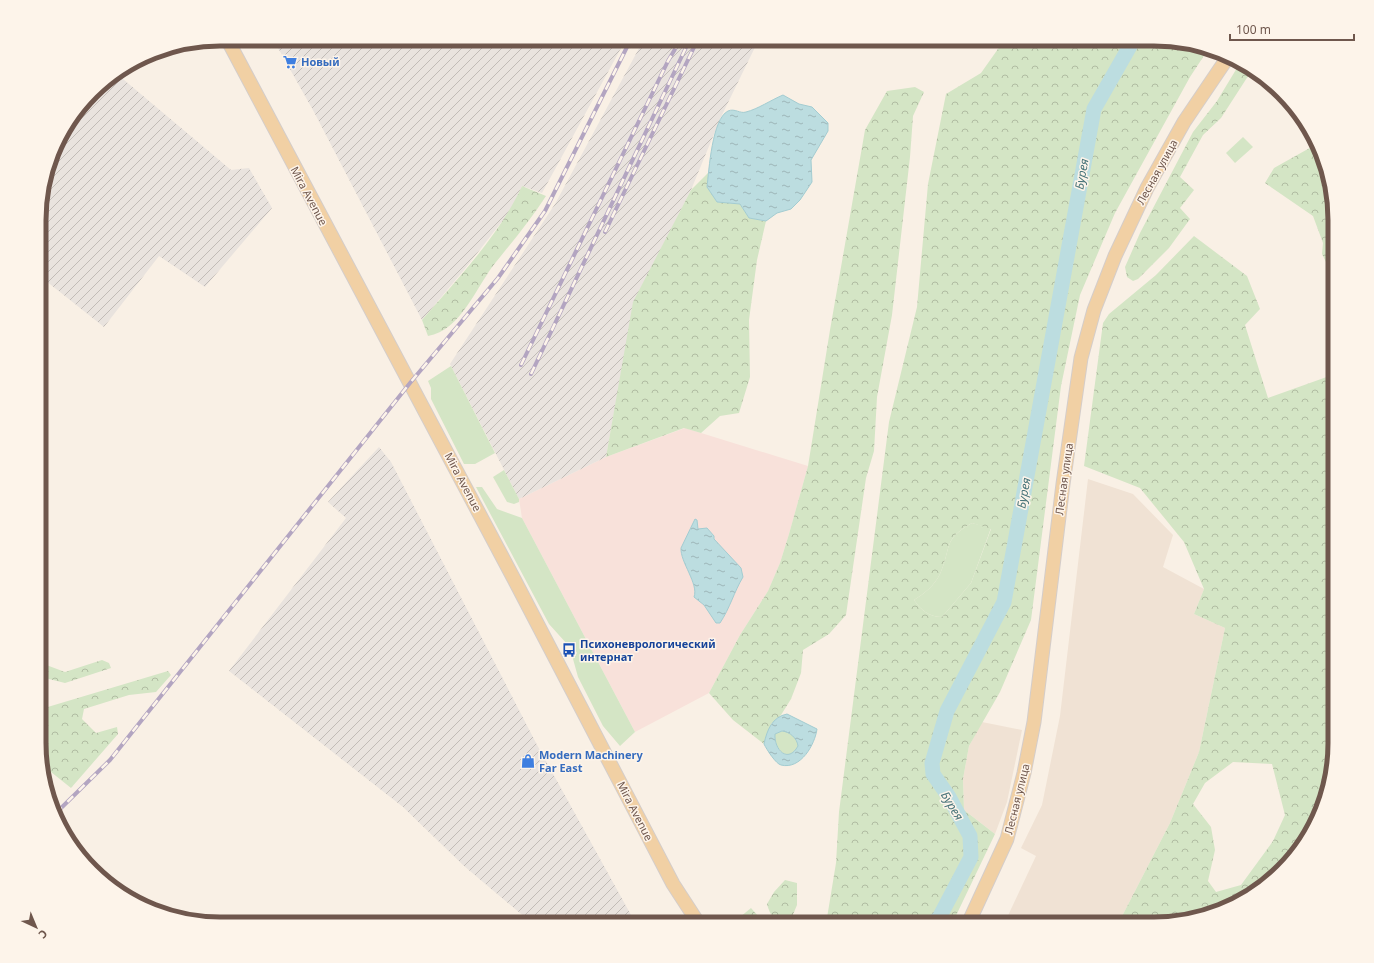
<svg xmlns="http://www.w3.org/2000/svg" width="1374" height="963" font-family="'Noto Sans',sans-serif">
  <style>
    .residential { fill: #f0e2d4 }
    .commercial { fill: #f8e1da }
    .industrial { fill: url(#industrial-furrows) }
    .grass { fill: #d4e5c5 }
    .forest { fill: url(#forest-crowns); fill-rule: evenodd }
    .water { fill: url(#water-ripples); stroke: #a3ccd1; fill-rule: evenodd }
    .lines { fill: none; stroke-linecap: round; stroke-linejoin: round }
    .river { stroke: #bcdde0; stroke-width: 15 }
    .major-casing { stroke: #d4cdca; stroke-width: 15 }
    .major { stroke: #f1d0a4; stroke-width: 13 }
    .rail-casing { stroke: #b3a5c1; stroke-width: 4 }
    .rail { stroke: #fdf4ea; stroke-width: 2.5; stroke-dasharray: 8; stroke-linecap: butt }
    .labels { text-anchor: middle; stroke-width: 3; stroke-linejoin: round; paint-order: stroke }
    .shop-label { font-size: 11px; font-weight: bold; fill: #366cbe; stroke: #fdf4ea; text-anchor: start }
    .street-label { font-size: 11px; fill: #6f574d; stroke: #fdf4ea }
    .transit-label { font-size: 11px; font-weight: bold; fill: #164399; stroke: #fdf4ea; text-anchor: start }
    .water-label { font-size: 12px; font-style: italic; fill: #477379; stroke: #fdf4ea }
    .rim { fill: none; stroke: #6f574d; stroke-width: 5 }
  </style>
  <defs>
    <pattern id="industrial-furrows" width="10" height="10" patternUnits="userSpaceOnUse"><rect width="10" height="10" fill="#e9e3de"/><path d="M-1 1l2-2M0 10L10 0M9 11l2-2" fill="none" stroke="#c1bbb6"/></pattern>
    <pattern id="forest-crowns" width="20" height="18" patternUnits="userSpaceOnUse"><rect width="20" height="18" fill="#d4e5c5"/><path d="M2 6a3 3 0 1 1 6 0M12 15a3 3 0 1 1 6 0" fill="none" stroke="#b0bca2"/></pattern>
    <pattern id="water-ripples" width="26" height="14" patternUnits="userSpaceOnUse"><rect width="26" height="14" fill="#bcdde0"/><path d="M2 4q2-2 4 0t4 0M15 11q2-2 4 0t4 0" fill="none" stroke="#9db6b8"/></pattern>
  </defs>
  <rect width="100%" height="100%" fill="#f9f0e5"/>
  <g class="residential">
    <polygon points="1088,479 1133,494 1173,535 1163,567 1204,589 1194,614 1225,628 1199,752 1170,823 1118,924 1004,924 1036,856 1021,848 1042,805 1060,716"/>
    <polygon points="982,722 1022,730 1007,802 995,834 964,810 963,779 969,746"/>
  </g>
  <polygon class="commercial" points="685,428 808,466 789,534 780,563 768,591 740,635 709,693 635,732 522,518 519,499 606,457"/>
  <g class="industrial">
    <polygon points="273,39 626,39 542,193 522,186 511,210 464,270 422,320 314,112"/>
    <polygon points="644,39 759,39 721,117 691,190 634,302 606,457 519,499 450,364 555,204"/>
    <polygon points="117,74 231,170 249,168 272,208 205,287 159,256 104,327 41,277 41,197 58,140 101,84"/>
    <polygon points="379,447 391,462 536,743 636,924 533,924 464,866 403,807 229,671 346,518 328,502"/>
  </g>
  <g class="grass">
    <polygon points="1243,137 1253,147 1235,163 1226,153"/>
    <polygon points="451,366 495,453 475,464 464,464 431,399 431,388 428,381"/>
    <polygon points="504,470 519,499 519,502 514,504 507,502 493,477"/>
    <polygon points="476,487 482,487 497,509 522,518 635,732 620,746 603,726 578,677 573,659 577,653 572,645 567,644 549,624"/>
    <path d="M972 523 991 528 971 583 942 617C929 617 921 610 914 600 924 594 935 585 940 574 952 547 942 540 972 523Z"/>
    <path d="M782 731C790 732 797 737 798 746 788 764 774 750 775 734Z"/>
  </g>
  <g class="forest">
    <path d="M1005 39H1165L1209 48 1190 77 1115 213 1080 295 1061 386 1031 620 1000 692 969 746 963 779 964 810 995 834 952 924H826L836 863 839 812 889 422 917 307 928 184 946 94 981 73ZM972 523 991 529 971 583 942 617C929 617 921 610 914 600 924 594 935 585 940 574 952 547 942 540 972 523Z"/>
    <polygon points="1240,63 1252,70 1221,118 1203,135 1180,177 1194,190 1180,208 1190,219 1169,248 1138,279 1133,281 1127,277 1125,267 1140,233 1193,132 1217,101"/>
    <polygon points="915,87 924,92 913,116 910,157 892,315 877,397 874,451 866,478 846,615 829,634 803,650 801,673 791,699 781,715 771,724 764,744 733,720 709,693 740,635 768,591 780,563 789,534 808,466 830,330 865,130 887,91"/>
    <polygon points="1315,145 1335,209 1335,264 1328,266 1322,254 1323,243 1313,216 1265,183 1274,168"/>
    <polygon points="709,172 707,187 717,202 740,204 749,218 766,221 757,260 749,320 750,377 739,413 720,416 701,433 684,428 606,457 633,302 691,190"/>
    <path d="M522 186 546 196C531 219 514 240 496 262 477 285 461 331 428 336L422 320C458 278 499 236 522 186Z"/>
    <path d="M1194 236 1247 276 1260 309 1245 325 1268 398 1335 374V754L1325 801 1298 853 1234 905 1154 924H1118L1170 823 1199 752 1225 628 1194 614 1204 589 1184 542 1140 488 1084 466 1103 323 1109 314 1156 275ZM1233 762 1272 764 1285 815 1273 841 1241 885 1216 892 1208 881 1215 850 1211 827 1193 804 1205 783Z"/>
    <polygon points="1335,285 1335,324 1329,302"/>
    <polygon points="102,660 109,663 111,668 65,683 41,677 41,663 65,672"/>
    <polygon points="168,671 171,675 156,692 129,695 84,709 82,719 96,733 117,727 118,734 71,788 41,764 41,709"/>
    <path d="M785 880 797 883V905L789 924C776 924 770 916 767 904L774 892Z"/>
    <polygon points="751,908 765,924 734,924 734,922"/>
  </g>
  <g class="water">
    <path d="M783 95 799 104 812 107 828 123V131L811 160 812 182 800 200 791 209 777 213 766 221 749 218 740 204 717 202 707 187C709 170 712 119 728 111 735 108 740 114 746 112 758 109 771 100 783 95Z"/>
    <path d="M695 519 697 520 698 529 707 528 714 536V539L741 568 743 577C734 592 730 608 720 623H716L704 605 694 597C699 584 680 562 681 548Z"/>
    <path d="M787 714 817 729C815 744 801 770 781 765 776 764 767 750 764 744 767 730 772 717 787 714ZM782 731C790 732 797 738 798 746 788 764 774 750 775 734Z"/>
  </g>
  <g class="lines">
    <polyline class="river" points="931,924 939,918 971,857 970,836 949,797 933,774 932,763 947,711 1004,602 1094,109 1134,39"/>
    <defs>
      <g id="major">
        <polyline points="227,39 515,581 673,884 699,924"/>
        <polyline points="968,924 1007,839 1024,773 1034,722 1063,484 1081,358 1094,310 1115,256 1147,188 1184,122 1228,57"/>
      </g>
    </defs>
    <use href="#major" class="major-casing"/>
    <use href="#major" class="major"/>
    <defs>
      <g id="rail">
        <polyline points="605,232 698,39"/>
        <polyline points="521,365 668,61 681,39"/>
        <polyline points="531,374 690,39"/>
        <polyline points="56,813 110,760 410,383 498,278 545,211 631,39"/>
      </g>
    </defs>
    <use href="#rail" class="rail-casing"/>
    <use href="#rail" class="rail"/>
  </g>
  <defs>
    <symbol id="supermarket-bare" viewBox="-9 -9 18 18"><path d="M-6-5.5h2.5l.6 2H6L4.5 2H-2.5L-4.4-4H-6ZM-1.5 3.2a1.3 1.3 0 1 0 .1 0ZM3 3.2a1.3 1.3 0 1 0 .1 0Z" fill="#3f7fe0" stroke="#fdf4ea" stroke-width="2.5" paint-order="stroke"/></symbol>
    <symbol id="bus-bare" viewBox="-9 -9 18 18"><path d="M-5-6H5V4H4V6H2V4H-2V6H-4V4H-5ZM-3.5-4V0h7V-4ZM-3.5 1.2v1.5H-2V1.2ZM2 1.2v1.5H3.5V1.2Z" fill="#1a4fb4" stroke="#fdf4ea" stroke-width="2.5" paint-order="stroke"/></symbol>
    <symbol id="shop-bare" viewBox="-9 -9 18 18"><path d="M-5-2.5h2.3a2.7 3.5 0 0 1 5.4 0H5L5.5 6h-11ZM-1.5-2.5h3a1.5 2.3 0 0 0-3 0Z" fill="#3f7fe0" stroke="#fdf4ea" stroke-width="2.5" paint-order="stroke"/></symbol>
  </defs>
  <g fill-rule="evenodd">
    <use href="#supermarket-bare" x="280" y="52" width="20" height="20"/>
    <use href="#bus-bare" x="559" y="640" width="20" height="20"/>
    <use href="#shop-bare" x="518" y="751" width="20" height="20"/>
  </g>
  <g class="labels">
    <g class="shop-label">
      <text x="301" y="66">Новый</text>
      <text x="539" y="759">Modern Machinery<tspan x="539" dy="13">Far East</tspan></text>
    </g>
    <g class="street-label">
      <text transform="translate(1157 172) rotate(-61)" y="4">Лесная улица</text>
      <text transform="translate(309 196) rotate(62)" y="4">Mira Avenue</text>
      <text transform="translate(1064 479) rotate(-82)" y="4">Лесная улица</text>
      <text transform="translate(463 482) rotate(62)" y="4">Mira Avenue</text>
      <text transform="translate(1017 799) rotate(-76)" y="4">Лесная улица</text>
      <text transform="translate(635 811) rotate(63)" y="4">Mira Avenue</text>
    </g>
    <g class="transit-label">
      <text x="580" y="648">Психоневрологический<tspan x="580" dy="13">интернат</tspan></text>
    </g>
    <g class="water-label">
      <text transform="translate(1082 174) rotate(-80)" y="4">Бурея</text>
      <text transform="translate(1024 493) rotate(-80)" y="4">Бурея</text>
      <text transform="translate(952 806) rotate(59)" y="4">Бурея</text>
    </g>
  </g>
  <path d="M0 0H1374V963H0ZM220 46H1154A174 174 0 0 1 1328 220V743A174 174 0 0 1 1154 917H220A174 174 0 0 1 46 743V220A174 174 0 0 1 220 46Z" fill="#fdf4ea" fill-rule="evenodd"/>
  <path class="rim" d="M220 46H1154A174 174 0 0 1 1328 220V743A174 174 0 0 1 1154 917H220A174 174 0 0 1 46 743V220A174 174 0 0 1 220 46Z"/>
  <g transform="translate(36 927) rotate(136)" stroke="#fdf4ea" stroke-width="3" paint-order="stroke">
  <path d="M0-3L7 15L0 10L-7 15Z" fill="#6f574d"/>
  <text y="-6" font-size="11" font-weight="bold" text-anchor="middle" fill="#6f574d">С</text>
  </g>
  <path d="M1230 34v6h124v-6" fill="none" stroke="#6f574d" stroke-width="2"/>
  <text x="1236" y="34" font-size="12" fill="#6f574d" stroke="#fdf4ea" stroke-width="3" paint-order="stroke">100 m</text>
</svg>
